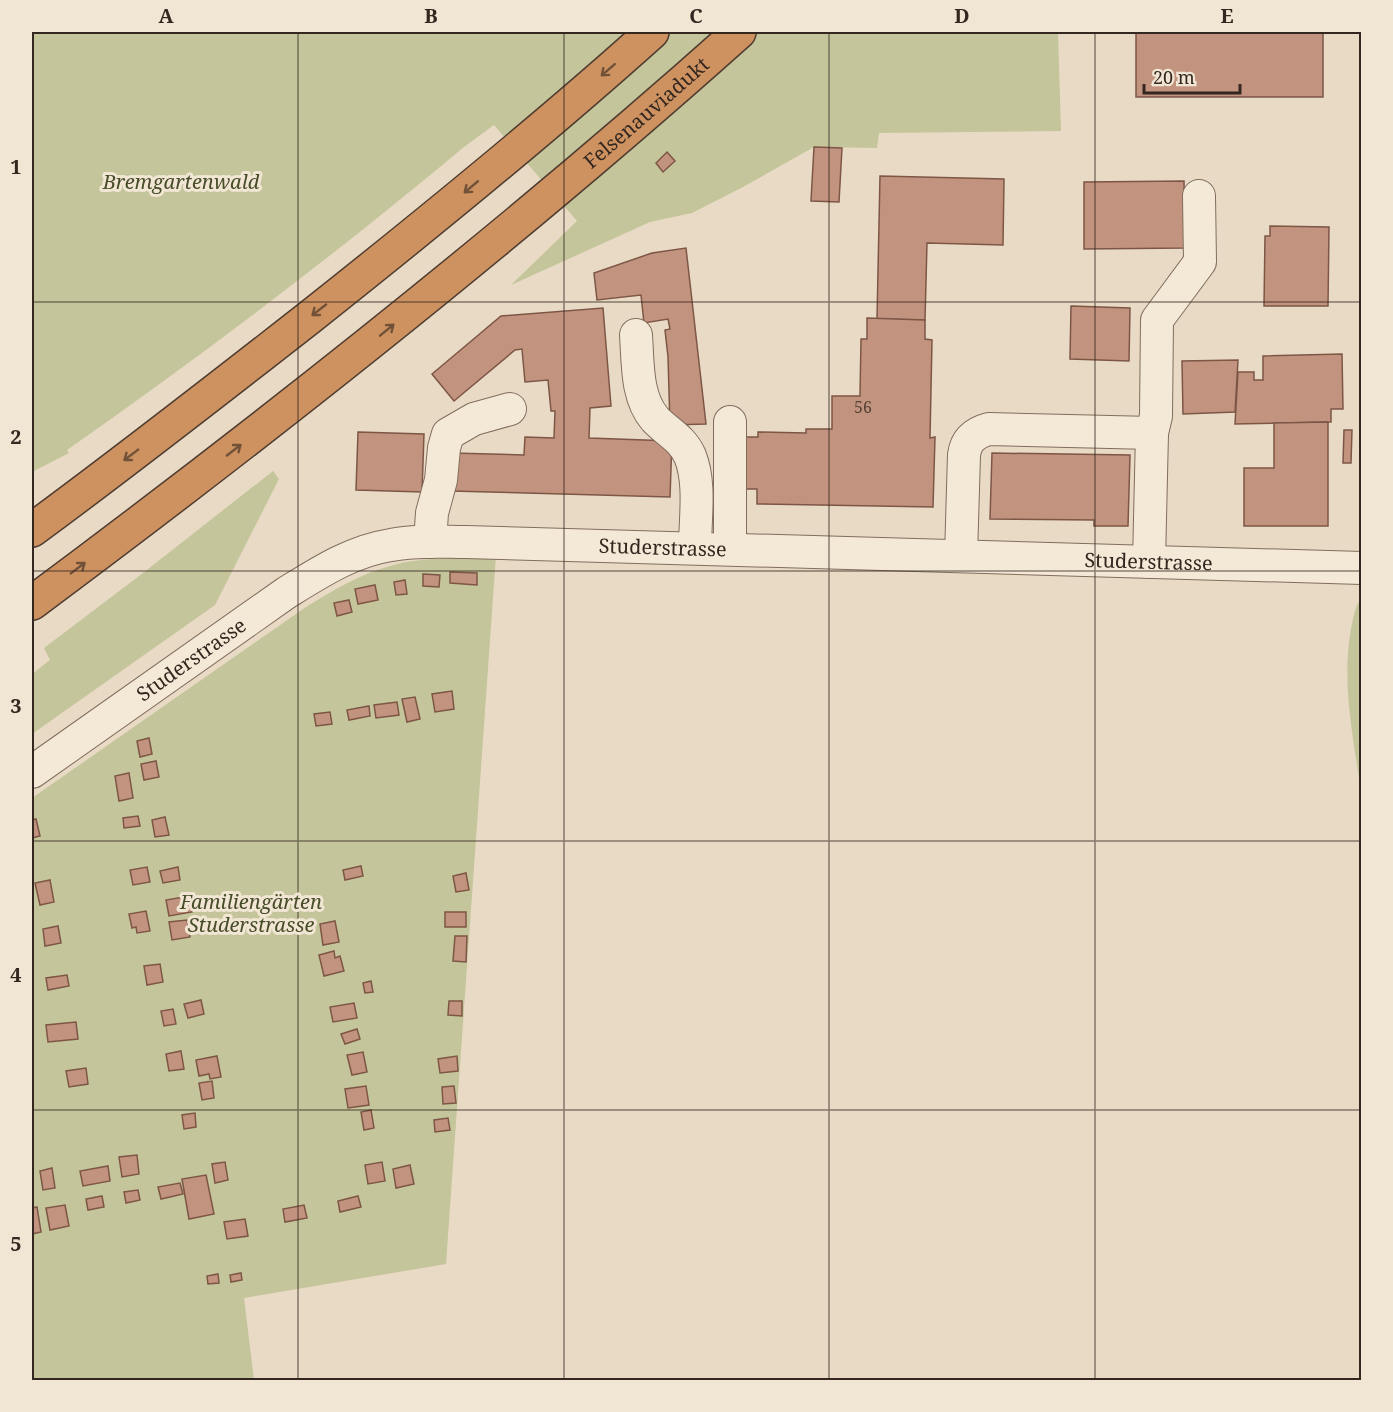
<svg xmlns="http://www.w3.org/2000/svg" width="1393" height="1412" font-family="'Noto Serif',serif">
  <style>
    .green { fill: #c4c59a }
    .building { fill: #c2947f; stroke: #7d5646; stroke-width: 1.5 }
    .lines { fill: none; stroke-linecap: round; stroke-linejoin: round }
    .minor-casing { stroke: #816d5d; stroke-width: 34 }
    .highway-casing { stroke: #4f3c31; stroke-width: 36 }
    .minor { stroke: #f4e9d7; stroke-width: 32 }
    .highway { stroke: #ce9260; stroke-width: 33 }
    .oneway { stroke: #715239 }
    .grid { fill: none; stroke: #33271f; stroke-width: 1.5; stroke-opacity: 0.55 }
    .labels { text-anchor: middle; stroke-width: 6; stroke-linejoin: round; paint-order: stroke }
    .number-label { font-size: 16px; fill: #574237 }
    .street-label { font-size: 20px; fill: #33271f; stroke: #f1e5d4 }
    .park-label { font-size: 20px; font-style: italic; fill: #474d28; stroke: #f1e5d4 }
    .neatline { fill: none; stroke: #33271f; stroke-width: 2 }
    .grid-label { font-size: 20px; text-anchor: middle; font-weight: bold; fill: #33271f }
  </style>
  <rect width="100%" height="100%" fill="#e8dac5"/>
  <g class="green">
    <path d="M32 32H1058L1061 131 879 133 877 148 814 147 743 187 692 213 650 222 511 285 577 221 494 125 464 147C336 254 204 354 67 450L69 453 32 472Z"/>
    <polygon points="273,471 279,479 215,605 32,734 32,674 50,660 44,648 143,573"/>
    <path d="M496 555 446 1264 244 1298 254 1380H32V798L306 607C332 591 360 574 390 566 424 556 461 559 496 555Z"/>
    <path d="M1361 599V793C1354 739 1341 684 1351 629 1353 619 1355 606 1361 599Z"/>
  </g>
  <g class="building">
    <rect x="1136" y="32" width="187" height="65"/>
    <polygon points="814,147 842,148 839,202 811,201"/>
    <polygon points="667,152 675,161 663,172 656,163"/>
    <polygon points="880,176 1004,179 1003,245 927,243 925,320 877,319"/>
    <polygon points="1184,181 1185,248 1084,249 1084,182"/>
    <polygon points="1270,226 1329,227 1328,306 1264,306 1265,236 1270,236"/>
    <polygon points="686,248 706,424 670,425 668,357 665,330 670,329 668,319 644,323 641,295 597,300 594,273 652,253"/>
    <polygon points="1071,306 1130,308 1129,361 1070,359"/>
    <polygon points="603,308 611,406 590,408 589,438 672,441 670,497 451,491 452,453 524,455 525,437 554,438 555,411 551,411 548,380 525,382 522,349 515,350 454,401 432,374 501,316"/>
    <polygon points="867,318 925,320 925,339 932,340 930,438 935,437 933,507 757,504 757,489 738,489 739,437 758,437 758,432 806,433 806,429 832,429 832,396 860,396 861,339 867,339"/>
    <polygon points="1342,354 1343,409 1331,409 1331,422 1235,424 1238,372 1254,372 1254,380 1263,380 1263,356"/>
    <polygon points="1238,360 1235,412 1183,414 1182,361"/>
    <polygon points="1328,422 1328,526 1244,526 1244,468 1274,468 1274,423"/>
    <polygon points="1344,430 1352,430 1351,463 1343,463"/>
    <polygon points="358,432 424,434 422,492 356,490"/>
    <polygon points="992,453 1130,455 1128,526 1094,526 1094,520 990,519"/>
    <polygon points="450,572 477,573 477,585 450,583"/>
    <polygon points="423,574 440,575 439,587 423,586"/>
    <polygon points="405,580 407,594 396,595 394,582"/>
    <polygon points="375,585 378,600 358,604 355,589"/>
    <polygon points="349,600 352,612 337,616 334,603"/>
    <polygon points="452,691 454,709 435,712 432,694"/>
    <polygon points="415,697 420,719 407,722 402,699"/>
    <polygon points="397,702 399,715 376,718 374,705"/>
    <polygon points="369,706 370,716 349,720 347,710"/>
    <polygon points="330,712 332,724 316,726 314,714"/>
    <polygon points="149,738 152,754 140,757 137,741"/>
    <polygon points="156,761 159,777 144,780 141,764"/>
    <polygon points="129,773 133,798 119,801 115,776"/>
    <polygon points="138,816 140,826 124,828 123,818"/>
    <polygon points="165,817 169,835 155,837 152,820"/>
    <polygon points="36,819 40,836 32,838 32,820"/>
    <polygon points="361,866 363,876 345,880 343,870"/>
    <polygon points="147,867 150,882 133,885 130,870"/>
    <polygon points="178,867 180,880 163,883 160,871"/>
    <polygon points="466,873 469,890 456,892 453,876"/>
    <polygon points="50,880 54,902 40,905 35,883"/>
    <polygon points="189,896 192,912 169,916 166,900"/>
    <polygon points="146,911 150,931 137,933 136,927 132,928 129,914"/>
    <rect x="445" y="912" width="21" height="15"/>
    <polygon points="187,920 190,937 172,940 169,922"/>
    <polygon points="335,921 339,942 323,945 320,924"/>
    <polygon points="58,926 61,943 45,946 43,929"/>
    <polygon points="455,936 467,936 466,962 453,961"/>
    <polygon points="334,951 335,958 340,956 344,971 324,976 319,955"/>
    <polygon points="160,964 163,982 147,985 144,966"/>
    <polygon points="67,975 69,986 48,990 46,978"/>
    <polygon points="371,981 373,992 365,993 363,983"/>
    <polygon points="201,1000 204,1014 188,1018 184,1004"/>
    <polygon points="449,1001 462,1001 462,1016 448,1015"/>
    <polygon points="354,1003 357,1018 333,1022 330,1007"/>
    <polygon points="173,1009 176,1024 164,1026 161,1011"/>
    <polygon points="76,1022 78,1039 48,1042 46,1025"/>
    <polygon points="357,1029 360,1039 345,1044 341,1034"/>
    <polygon points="181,1051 184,1069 169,1071 166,1054"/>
    <polygon points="363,1052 367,1072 352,1075 347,1055"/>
    <polygon points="217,1056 221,1077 210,1079 209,1074 199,1076 196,1060"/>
    <polygon points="457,1056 458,1071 440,1073 438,1059"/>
    <polygon points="86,1068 88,1084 69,1087 66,1071"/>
    <polygon points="212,1081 214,1098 202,1100 199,1083"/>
    <polygon points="366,1086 369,1105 348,1108 345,1089"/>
    <polygon points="454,1086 456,1103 443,1104 442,1087"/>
    <polygon points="371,1110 374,1128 364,1130 361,1112"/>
    <polygon points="195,1113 196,1127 184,1129 182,1115"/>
    <polygon points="448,1118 450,1130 435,1132 434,1120"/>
    <polygon points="137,1155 139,1174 122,1177 119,1157"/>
    <polygon points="225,1162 228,1180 215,1183 212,1164"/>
    <polygon points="382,1162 385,1181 368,1184 365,1165"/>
    <polygon points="410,1165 414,1184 396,1188 393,1169"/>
    <polygon points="108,1166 110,1181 83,1186 80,1171"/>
    <polygon points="52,1168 55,1188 43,1190 40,1171"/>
    <polygon points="206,1175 214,1214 189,1219 182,1179"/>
    <polygon points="180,1183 183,1194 161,1199 158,1187"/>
    <polygon points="138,1190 140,1200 126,1203 124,1192"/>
    <polygon points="102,1196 104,1207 88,1210 86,1199"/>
    <polygon points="358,1196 361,1207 340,1212 338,1201"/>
    <polygon points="65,1205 69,1226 50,1230 46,1208"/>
    <polygon points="304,1205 307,1218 285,1222 283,1209"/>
    <polygon points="37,1207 41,1232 32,1234 32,1208"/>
    <polygon points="245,1219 248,1236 227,1239 224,1222"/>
    <polygon points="241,1273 242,1280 231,1282 230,1275"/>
    <polygon points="218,1274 219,1283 208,1284 207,1276"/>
  </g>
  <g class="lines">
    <defs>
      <g id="minor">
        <path d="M636 335C638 363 636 397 655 419 667 432 682 438 690 456 701 483 695 519 695 548"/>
        <polyline points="730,422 730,549"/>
        <polyline points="430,542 432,513 441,480 444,448 448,434 474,419 510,409"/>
        <path d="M961 556 964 455C966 440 974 433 989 429L1152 433"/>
        <polyline points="1149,562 1152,433 1156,416 1157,320 1200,262 1199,196"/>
        <path id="s1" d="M32 772 286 593C320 572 352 551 391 545 416 540 442 542 466 542L1362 568"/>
      </g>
      <g id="highway">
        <path d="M32 530C126 461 218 389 310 317 426 225 542 131 652 32"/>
        <path id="s2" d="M32 603C275 422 513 234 739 32"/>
      </g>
    </defs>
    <use href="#minor" class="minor-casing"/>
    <use href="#highway" class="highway-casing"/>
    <use href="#minor" class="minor"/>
    <use href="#highway" class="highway"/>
  </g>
  <defs><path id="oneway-shaft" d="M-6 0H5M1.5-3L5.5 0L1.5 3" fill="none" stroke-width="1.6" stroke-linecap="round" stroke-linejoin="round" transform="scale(1.5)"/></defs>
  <g class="oneway">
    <use href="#oneway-shaft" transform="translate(608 70) rotate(139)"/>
    <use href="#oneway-shaft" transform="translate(471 187) rotate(140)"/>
    <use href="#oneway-shaft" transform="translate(319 310) rotate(142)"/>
    <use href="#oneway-shaft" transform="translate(387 330) rotate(-39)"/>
    <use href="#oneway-shaft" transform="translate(234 450) rotate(-38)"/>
    <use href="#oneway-shaft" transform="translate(131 455) rotate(143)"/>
    <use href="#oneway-shaft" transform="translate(78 568) rotate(-37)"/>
  </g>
  <path class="grid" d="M298 32V1380M564 32V1380M829 32V1380M1095 32V1380M32 302H1362M32 571H1362M32 841H1362M32 1110H1362"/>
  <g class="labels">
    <g class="number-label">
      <text x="863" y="413">56</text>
    </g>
    <g class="street-label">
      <text dy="7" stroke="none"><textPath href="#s2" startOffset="786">Felsenauviadukt</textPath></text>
      <text dy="7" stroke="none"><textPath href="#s1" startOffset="699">Studerstrasse</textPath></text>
      <text dy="7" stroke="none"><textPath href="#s1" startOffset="1185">Studerstrasse</textPath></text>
      <text dy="7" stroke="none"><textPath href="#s1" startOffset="195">Studerstrasse</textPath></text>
    </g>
    <g class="park-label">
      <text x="181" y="189">Bremgartenwald</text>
      <text x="251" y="909">Familiengärten<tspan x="251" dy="23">Studerstrasse</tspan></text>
    </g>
  </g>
  <rect width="1393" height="1412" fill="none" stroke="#f1e5d4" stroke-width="66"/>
  <path d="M1144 84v9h96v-9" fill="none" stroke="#33271f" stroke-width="3"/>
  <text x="1153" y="84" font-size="18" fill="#33271f" stroke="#f1e5d4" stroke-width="4.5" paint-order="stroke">20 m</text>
  <rect x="33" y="33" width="1327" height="1346" class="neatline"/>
  <g class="grid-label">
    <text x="166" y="23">A</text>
    <text x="431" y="23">B</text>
    <text x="696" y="23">C</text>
    <text x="962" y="23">D</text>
    <text x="1227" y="23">E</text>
    <text x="16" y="174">1</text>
    <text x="16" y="444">2</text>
    <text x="16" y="713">3</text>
    <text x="16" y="982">4</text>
    <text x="16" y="1251">5</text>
  </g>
</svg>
